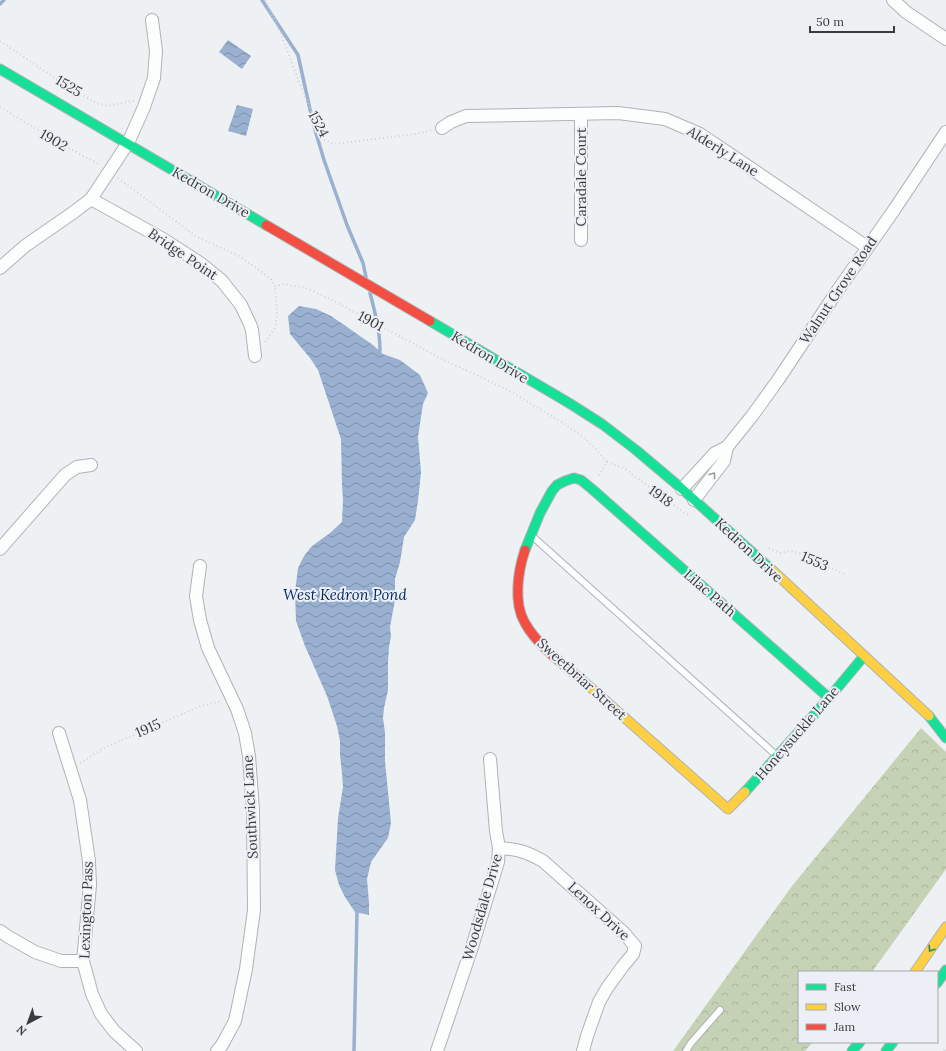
<svg xmlns="http://www.w3.org/2000/svg" width="946" height="1051" font-family="Lora,serif">
  <style>
    .forest { fill: url(#forest-crowns) }
    .water { fill: url(#water-waves) }
    .lines { fill: none; stroke-linecap: round; stroke-linejoin: round }
    .stream { stroke: #99b0d0; stroke-width: 3.5 }
    .lane-casing { stroke: #b0b2b4; stroke-width: 8 }
    .street-casing { stroke: #b0b2b4; stroke-width: 14 }
    .fast-casing { stroke: #b0b2b4; stroke-width: 11 }
    .slow-casing { stroke: #b0b2b4; stroke-width: 11 }
    .jam-casing { stroke: #b0b2b4; stroke-width: 11 }
    .path { stroke: #d0d0d3; stroke-width: 2; stroke-dasharray: 1 3; stroke-linecap: butt }
    .lane { stroke: #fcfdfd; stroke-width: 6 }
    .street { stroke: #fcfdfd; stroke-width: 12 }
    .fast { stroke: #16e098; stroke-width: 9 }
    .slow { stroke: #ffcf43; stroke-width: 9 }
    .jam { stroke: #f24e42; stroke-width: 9 }
    .rail { stroke: #dbdcdd; stroke-width: 3; stroke-dasharray: 2 4; stroke-linecap: butt }
    .oneway { stroke: #9b9c9e }
    .oneway2 { stroke: #2a8566 }
    .labels { text-anchor: middle; stroke-width: 4; stroke-linejoin: round; paint-order: stroke }
    .street-label { font-size: 14px; fill: #3a3b3e; stroke: #ecf0f6 }
    .water-label { font-size: 15px; font-style: italic; fill: #00275d; stroke: #ecf0f6 }
  </style>
  <defs>
    <pattern id="forest-crowns" width="20" height="18" patternUnits="userSpaceOnUse"><rect width="20" height="18" fill="#c6d2b5"/><path d="M2 6a3 3 0 1 1 6 0M12 15a3 3 0 1 1 6 0" fill="none" stroke="#abb59d"/></pattern>
    <pattern id="water-waves" width="16" height="10" patternUnits="userSpaceOnUse"><rect width="16" height="10" fill="#99b0d0"/><path d="M0 5q4-4 8 0t8 0" fill="none" stroke="#7e90aa"/></pattern>
  </defs>
  <rect width="100%" height="100%" fill="#eef1f4"/>
  <polygon class="forest" points="921,728 946,752 946,869 872,972 799,972 799,1042 813,1042 805,1051 673,1051 792,886"/>
  <g class="water">
    <polygon points="228,40 251,56 242,69 219,52"/>
    <polygon points="237,105 253,109 246,136 228,131"/>
    <polygon points="299,306 316,309 331,316 373,345 383,354 400,360 420,375 428,393 423,404 418,437 421,472 418,501 415,520 404,537 400,562 395,579 395,600 390,627 391,636 389,647 388,663 388,690 384,708 383,718 385,733 385,761 391,823 388,838 371,862 367,879 369,903 369,915 355,912 345,897 339,885 335,870 338,818 343,787 342,773 340,755 340,741 337,726 327,696 305,646 296,621 295,592 298,568 304,556 312,546 330,533 342,522 343,500 342,485 341,439 318,370 310,358 290,334 288,316"/>
  </g>
  <g class="lines">
    <g class="stream">
      <polyline points="262,0 298,55 313,123 324,160 347,225 363,263 366,277"/>
      <polyline points="0,4 4,0"/>
      <path d="M370 293C375 312 380 331 380 351"/>
      <polyline points="354,1051 357,912"/>
    </g>
    <defs>
      <g id="lane">
        <polyline points="531,535 776,755"/>
        <polyline points="686,1051 691,1043 720,1010"/>
      </g>
      <g id="street">
        <polyline points="893,0 906,12 946,39"/>
        <polyline points="581,114 581,240"/>
        <polyline points="442,128 451,122 466,116 618,113 665,119 700,134 867,247"/>
        <polyline points="91,199 163,239 200,263 222,281 241,305 250,324 252,330 255,356"/>
        <polyline points="0,268 25,246 74,212 91,199 128,143 144,107 154,78 156,51 152,20"/>
        <polyline points="682,489 715,453 727,447 752,416 778,380 838,290 894,210 946,132"/>
        <polyline points="694,500 724,461 727,447"/>
        <polyline points="0,549 65,475 77,467 91,465"/>
        <polyline points="200,566 196,596 200,620 208,648 237,709 245,733 249,756 253,810 254,910 246,969 235,1021 222,1045 217,1051"/>
        <polyline points="59,733 80,800 89,861 90,885 83,961 92,994 101,1014 114,1031 136,1051"/>
        <path d="M499 848C518 849 527 852 543 861L624 933 635 946 633 954 623 966 607 988 599 1002 587 1036 583 1051"/>
        <polyline points="0,931 7,936 35,952 61,961 83,961"/>
        <polyline points="437,1051 472,947 498,862 499,848 496,831 490,759"/>
      </g>
      <g id="fast">
        <polyline points="0,69 266,225"/>
        <polyline points="430,321 569,403 602,424 636,450 681,488 772,570"/>
        <polyline points="525,550 540,513 552,491 557,485 565,481 574,478 581,480 592,489 829,698"/>
        <polyline points="929,716 946,738"/>
        <polyline points="745,792 829,698 864,656"/>
        <polyline points="937,983 946,970"/>
        <polyline points="852,1051 860,1042"/>
        <polyline points="886,1051 893,1042"/>
      </g>
      <g id="slow">
        <polyline points="772,570 929,716"/>
        <polyline points="582,680 728,809 745,792"/>
        <polyline points="915,972 946,927"/>
      </g>
      <g id="jam">
        <polyline points="266,225 430,321"/>
        <path d="M525 550C518 571 513 603 525 623 537 645 563 664 582 680"/>
      </g>
    </defs>
    <use href="#lane" class="lane-casing"/>
    <use href="#street" class="street-casing"/>
    <use href="#fast" class="fast-casing"/>
    <use href="#slow" class="slow-casing"/>
    <use href="#jam" class="jam-casing"/>
    <g class="path">
      <polyline points="265,0 281,34 299,82 324,140 334,144 416,134 431,130"/>
      <polyline points="0,41 58,80 96,103 107,106 133,101 134,102"/>
      <polyline points="0,107 58,142 100,165"/>
      <polyline points="118,178 197,237 239,256 270,278 275,286 284,284 306,288 328,298 442,359 506,389 565,424 583,437 596,449 607,462 598,477"/>
      <polyline points="265,342 275,328 277,314 275,286"/>
      <polyline points="607,462 625,469 686,514 690,515"/>
      <polyline points="769,548 779,553 791,551 802,554 844,574"/>
      <polyline points="80,763 106,747 201,706 222,701"/>
    </g>
    <use href="#lane" class="lane"/>
    <use href="#street" class="street"/>
    <use href="#fast" class="fast"/>
    <use href="#slow" class="slow"/>
    <use href="#jam" class="jam"/>
    <polyline class="rail" points="944,1051 946,1048"/>
  </g>
  <defs><path id="oneway-chevron" d="M-2-3.5L2.5 0L-2 3.5" fill="none" stroke-width="1.6" stroke-linecap="round" stroke-linejoin="round"/></defs>
  <use class="oneway" href="#oneway-chevron" transform="translate(713 475) rotate(-53)"/>
  <use class="oneway2" href="#oneway-chevron" transform="translate(931 949) rotate(124)"/>
  <g class="labels">
    <g class="street-label">
      <text transform="translate(69 86) rotate(31)" y="5">1525</text>
      <text transform="translate(319 124) rotate(62)" y="5">1524</text>
      <text transform="translate(54 140) rotate(30)" y="5">1902</text>
      <text transform="translate(723 151) rotate(32)" y="5">Alderly Lane</text>
      <text transform="translate(581 177) rotate(-90)" y="5">Caradale Court</text>
      <text transform="translate(211 192) rotate(30)" y="5">Kedron Drive</text>
      <text transform="translate(183 254) rotate(34)" y="5">Bridge Point</text>
      <text transform="translate(838 290) rotate(-56)" y="5">Walnut Grove Road</text>
      <text transform="translate(371 321) rotate(28)" y="5">1901</text>
      <text transform="translate(490 357) rotate(31)" y="5">Kedron Drive</text>
      <text transform="translate(661 496) rotate(36)" y="5">1918</text>
      <text transform="translate(749 550) rotate(43)" y="5">Kedron Drive</text>
      <text transform="translate(815 561) rotate(24)" y="5">1553</text>
      <text transform="translate(710 593) rotate(41)" y="5">Lilac Path</text>
      <text transform="translate(582 679) rotate(42)" y="5">Sweetbriar Street</text>
      <text transform="translate(148 728) rotate(-23)" y="5">1915</text>
      <text transform="translate(797 733) rotate(-49)" y="5">Honeysuckle Lane</text>
      <text transform="translate(250 807) rotate(-93)" y="5">Southwick Lane</text>
      <text transform="translate(482 907) rotate(-74)" y="5">Woodsdale Drive</text>
      <text transform="translate(86 910) rotate(-88)" y="5">Lexington Pass</text>
      <text transform="translate(599 911) rotate(43)" y="5">Lenox Drive</text>
    </g>
    <g class="water-label">
      <text x="345" y="600">West Kedron Pond</text>
    </g>
  </g>
  <rect x="798" y="971" width="140" height="72" fill="#ecf0f6" stroke="#a5a8ac"/>
  <rect x="806" y="984" width="20" height="6" fill="#16e098" stroke="#a5a8ac"/>
  <text x="834" y="991" font-size="12" fill="#3a3b3e">Fast</text>
  <rect x="806" y="1004" width="20" height="6" fill="#ffcf43" stroke="#a5a8ac"/>
  <text x="834" y="1011" font-size="12" fill="#3a3b3e">Slow</text>
  <rect x="806" y="1024" width="20" height="6" fill="#f24e42" stroke="#a5a8ac"/>
  <text x="834" y="1031" font-size="12" fill="#3a3b3e">Jam</text>
  <g transform="translate(28 1023) rotate(221)" stroke="#ecf0f6" stroke-width="3" paint-order="stroke">
  <path d="M0-3L7 15L0 10L-7 15Z" fill="#3a3b3e"/>
  <text y="-6" font-size="11" font-weight="bold" text-anchor="middle" fill="#3a3b3e">N</text>
  </g>
  <path d="M810 26v6h84v-6" fill="none" stroke="#3a3b3e" stroke-width="2"/>
  <text x="816" y="26" font-size="12" fill="#3a3b3e" stroke="#ecf0f6" stroke-width="3" paint-order="stroke">50 m</text>
</svg>
